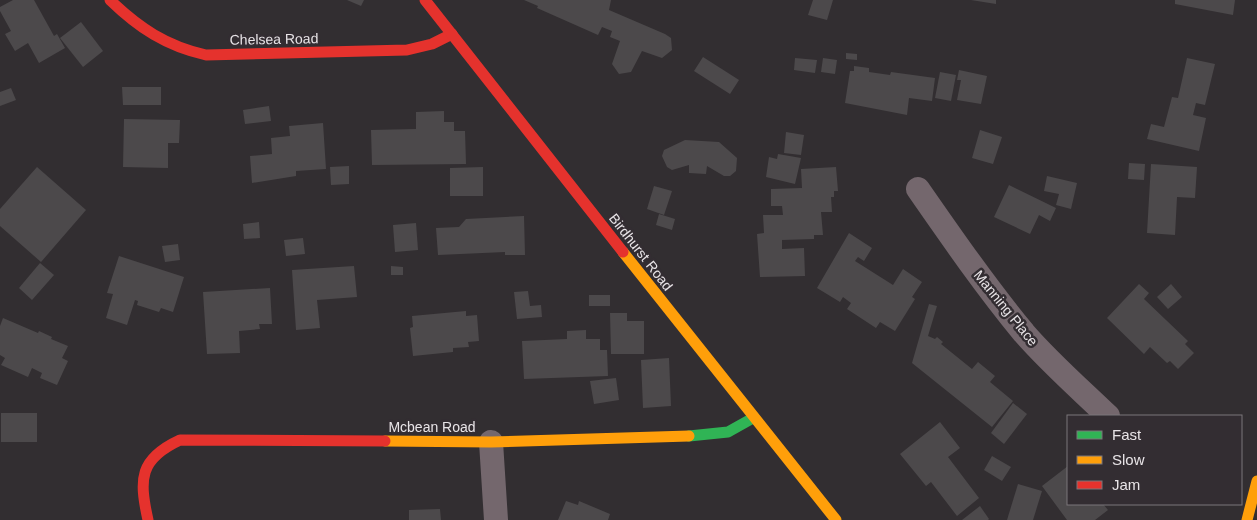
<svg xmlns="http://www.w3.org/2000/svg" width="1257" height="520" font-family="Arial,sans-serif">
  <style>
    .building { fill: #4c494b }
    .lines { fill: none; stroke-linecap: round; stroke-linejoin: round }
    .street { stroke: #74676d; stroke-width: 24 }
    .fast { stroke: #30b455; stroke-width: 11 }
    .slow { stroke: #ff9f0a; stroke-width: 11 }
    .jam { stroke: #e5322d; stroke-width: 11 }
    .labels { text-anchor: middle; stroke-width: 5; stroke-linejoin: round; paint-order: stroke }
    .street-label { font-size: 14px; fill: #e8e4e7; stroke: #332d32 }
  </style>
  <rect width="100%" height="100%" fill="#322e31"/>
  <g class="building">
    <polygon points="13,0 34,0 54,36 57,34 65,48 39,63 28,43 15,51 5,34 11,31 0,11 0,7"/>
    <polygon points="347,0 364,0 361,6"/>
    <polygon points="524,0 611,0 609,10 665,34 671,38 672,50 662,58 642,51 631,72 619,74 612,64 620,41 610,37 612,31 602,27 598,35 537,8 538,6"/>
    <polygon points="813,0 833,0 827,20 808,15"/>
    <polygon points="971,0 996,0 996,4"/>
    <polygon points="1175,0 1235,0 1233,15 1175,4"/>
    <polygon points="81,22 103,51 83,67 60,38"/>
    <polygon points="846,53 857,54 857,60 846,59"/>
    <polygon points="703,57 739,80 730,94 694,71"/>
    <polygon points="795,58 817,60 815,73 794,70"/>
    <polygon points="823,58 837,60 835,74 821,72"/>
    <polygon points="1187,58 1215,64 1205,105 1196,103 1193,115 1206,118 1199,151 1147,139 1151,124 1164,127 1172,97 1178,98"/>
    <polygon points="854,66 869,68 869,72 890,75 891,72 935,78 932,101 909,98 907,115 845,103 850,71 854,71"/>
    <polygon points="959,70 987,76 981,104 957,100 961,80 957,80"/>
    <polygon points="940,72 956,75 951,101 935,98"/>
    <polygon points="122,87 161,87 161,105 123,105"/>
    <polygon points="11,88 16,100 0,106 0,92"/>
    <polygon points="269,106 271,121 245,124 243,110"/>
    <polygon points="444,111 444,122 454,122 454,131 465,131 466,164 372,165 371,130 416,129 416,112"/>
    <polygon points="124,119 180,120 179,143 168,143 168,168 123,167"/>
    <polygon points="323,123 326,169 296,171 296,176 252,183 250,156 272,154 271,138 290,136 289,126"/>
    <polygon points="980,130 1002,137 993,164 972,158"/>
    <polygon points="786,132 804,135 801,155 784,153"/>
    <polygon points="685,140 719,142 737,158 736,171 730,176 724,176 707,166 706,174 689,173 689,165 672,170 667,167 662,156 664,150"/>
    <polygon points="778,154 801,158 795,184 766,177 769,157 777,159"/>
    <polygon points="1129,163 1145,164 1144,180 1128,179"/>
    <polygon points="1151,164 1197,167 1195,198 1177,197 1175,235 1147,233"/>
    <polygon points="349,166 349,184 331,185 330,167"/>
    <polygon points="37,167 86,210 41,262 0,226 0,209"/>
    <polygon points="483,167 483,196 450,196 450,168"/>
    <polygon points="836,167 838,191 834,191 834,197 831,197 832,212 821,212 823,235 814,235 814,239 782,240 782,249 804,248 805,276 760,277 757,234 764,233 763,215 783,215 782,206 771,206 771,189 802,188 801,169"/>
    <polygon points="1047,176 1077,183 1071,209 1056,205 1059,194 1044,191"/>
    <polygon points="1009,185 1056,208 1050,221 1039,215 1030,234 994,217"/>
    <polygon points="654,186 672,191 664,215 647,209"/>
    <polygon points="659,214 675,219 672,230 656,225"/>
    <polygon points="524,216 525,255 505,255 505,252 438,255 436,228 459,227 466,219"/>
    <polygon points="259,222 260,238 244,239 243,224"/>
    <polygon points="416,223 418,250 395,252 393,225"/>
    <polygon points="849,233 872,248 864,261 858,257 855,261 893,285 903,269 922,282 912,297 915,299 895,331 880,322 876,328 847,309 851,303 843,297 840,302 817,288"/>
    <polygon points="303,238 305,254 286,256 284,240"/>
    <polygon points="178,244 180,260 165,262 162,246"/>
    <polygon points="119,256 184,277 173,312 161,308 159,312 137,305 138,301 135,300 127,325 106,318 113,294 107,293"/>
    <polygon points="40,263 54,275 32,300 19,288"/>
    <polygon points="354,266 357,297 317,300 320,328 296,330 292,270"/>
    <polygon points="391,266 403,267 403,275 391,275"/>
    <polygon points="1139,284 1149,293 1144,299 1188,341 1185,344 1194,353 1178,369 1170,361 1167,363 1150,347 1144,354 1107,318"/>
    <polygon points="1171,284 1182,297 1168,309 1157,297"/>
    <polygon points="270,288 272,324 259,324 260,329 239,331 240,353 207,354 203,292"/>
    <polygon points="528,291 530,306 541,305 542,317 517,319 514,292"/>
    <rect x="589" y="295" width="21" height="11"/>
    <polygon points="929,304 937,306 928,336 935,339 937,337 943,342 941,344 972,369 978,362 995,376 990,382 1013,401 992,427 912,363"/>
    <polygon points="466,311 466,316 477,315 479,341 468,342 469,347 453,348 453,352 413,356 410,328 413,327 412,316"/>
    <polygon points="610,313 627,313 627,321 644,321 644,354 611,354"/>
    <polygon points="3,318 38,333 39,331 52,337 51,339 68,346 62,358 68,361 57,385 40,378 42,373 32,368 28,377 1,365 5,358 0,355 0,326"/>
    <polygon points="586,330 586,339 600,339 600,350 607,350 608,376 524,379 522,341 567,339 567,331"/>
    <polygon points="669,358 671,406 643,408 641,360"/>
    <polygon points="616,378 619,400 594,404 590,381"/>
    <polygon points="1013,403 1027,414 1004,444 991,433"/>
    <rect x="1" y="413" width="36" height="29"/>
    <polygon points="940,422 960,448 948,457 979,498 957,516 931,482 926,486 900,454"/>
    <polygon points="992,456 1011,467 1002,481 984,470"/>
    <polygon points="1068,466 1068,504 1103,504 1108,510 1095,520 1067,520 1042,486"/>
    <polygon points="1018,484 1042,491 1033,520 1007,520"/>
    <polygon points="566,501 578,505 579,501 610,514 608,520 558,520"/>
    <polygon points="980,506 989,519 988,520 962,520"/>
    <polygon points="440,509 441,520 409,520 409,510"/>
  </g>
  <g class="lines">
    <g class="street">
      <path d="M918 189C952 238 986 287 1024 333 1050 363 1080 389 1108 416"/>
      <polyline points="491,442 496,520"/>
    </g>
    <polyline class="fast" points="689,436 728,432 753,418"/>
    <g class="slow">
      <polyline points="623,252 836,520"/>
      <polyline points="385,441 491,442 689,436"/>
      <polyline points="1247,520 1257,481"/>
    </g>
    <g class="jam">
      <path d="M110 0C139 28 166 46 206 55L407 50 432 44 452 34"/>
      <polyline points="425,0 623,252"/>
      <path d="M148 520C139 479 139 459 180 440L385 441"/>
    </g>
  </g>
  <g class="labels">
    <g class="street-label">
      <text transform="translate(274 39) rotate(-1)" y="5">Chelsea Road</text>
      <text transform="translate(641 252) rotate(52)" y="5">Birdhurst Road</text>
      <text transform="translate(1006 308) rotate(51)" y="5">Manning Place</text>
      <text x="432" y="432">Mcbean Road</text>
    </g>
  </g>
  <rect x="1067" y="415" width="175" height="90" fill="#332d32" stroke="#7b767a"/>
  <rect x="1077" y="431" width="25" height="8" fill="#30b455" stroke="#7b767a"/>
  <text x="1112" y="440" font-size="15" fill="#e8e4e7">Fast</text>
  <rect x="1077" y="456" width="25" height="8" fill="#ff9f0a" stroke="#7b767a"/>
  <text x="1112" y="465" font-size="15" fill="#e8e4e7">Slow</text>
  <rect x="1077" y="481" width="25" height="8" fill="#e5322d" stroke="#7b767a"/>
  <text x="1112" y="490" font-size="15" fill="#e8e4e7">Jam</text>
</svg>
